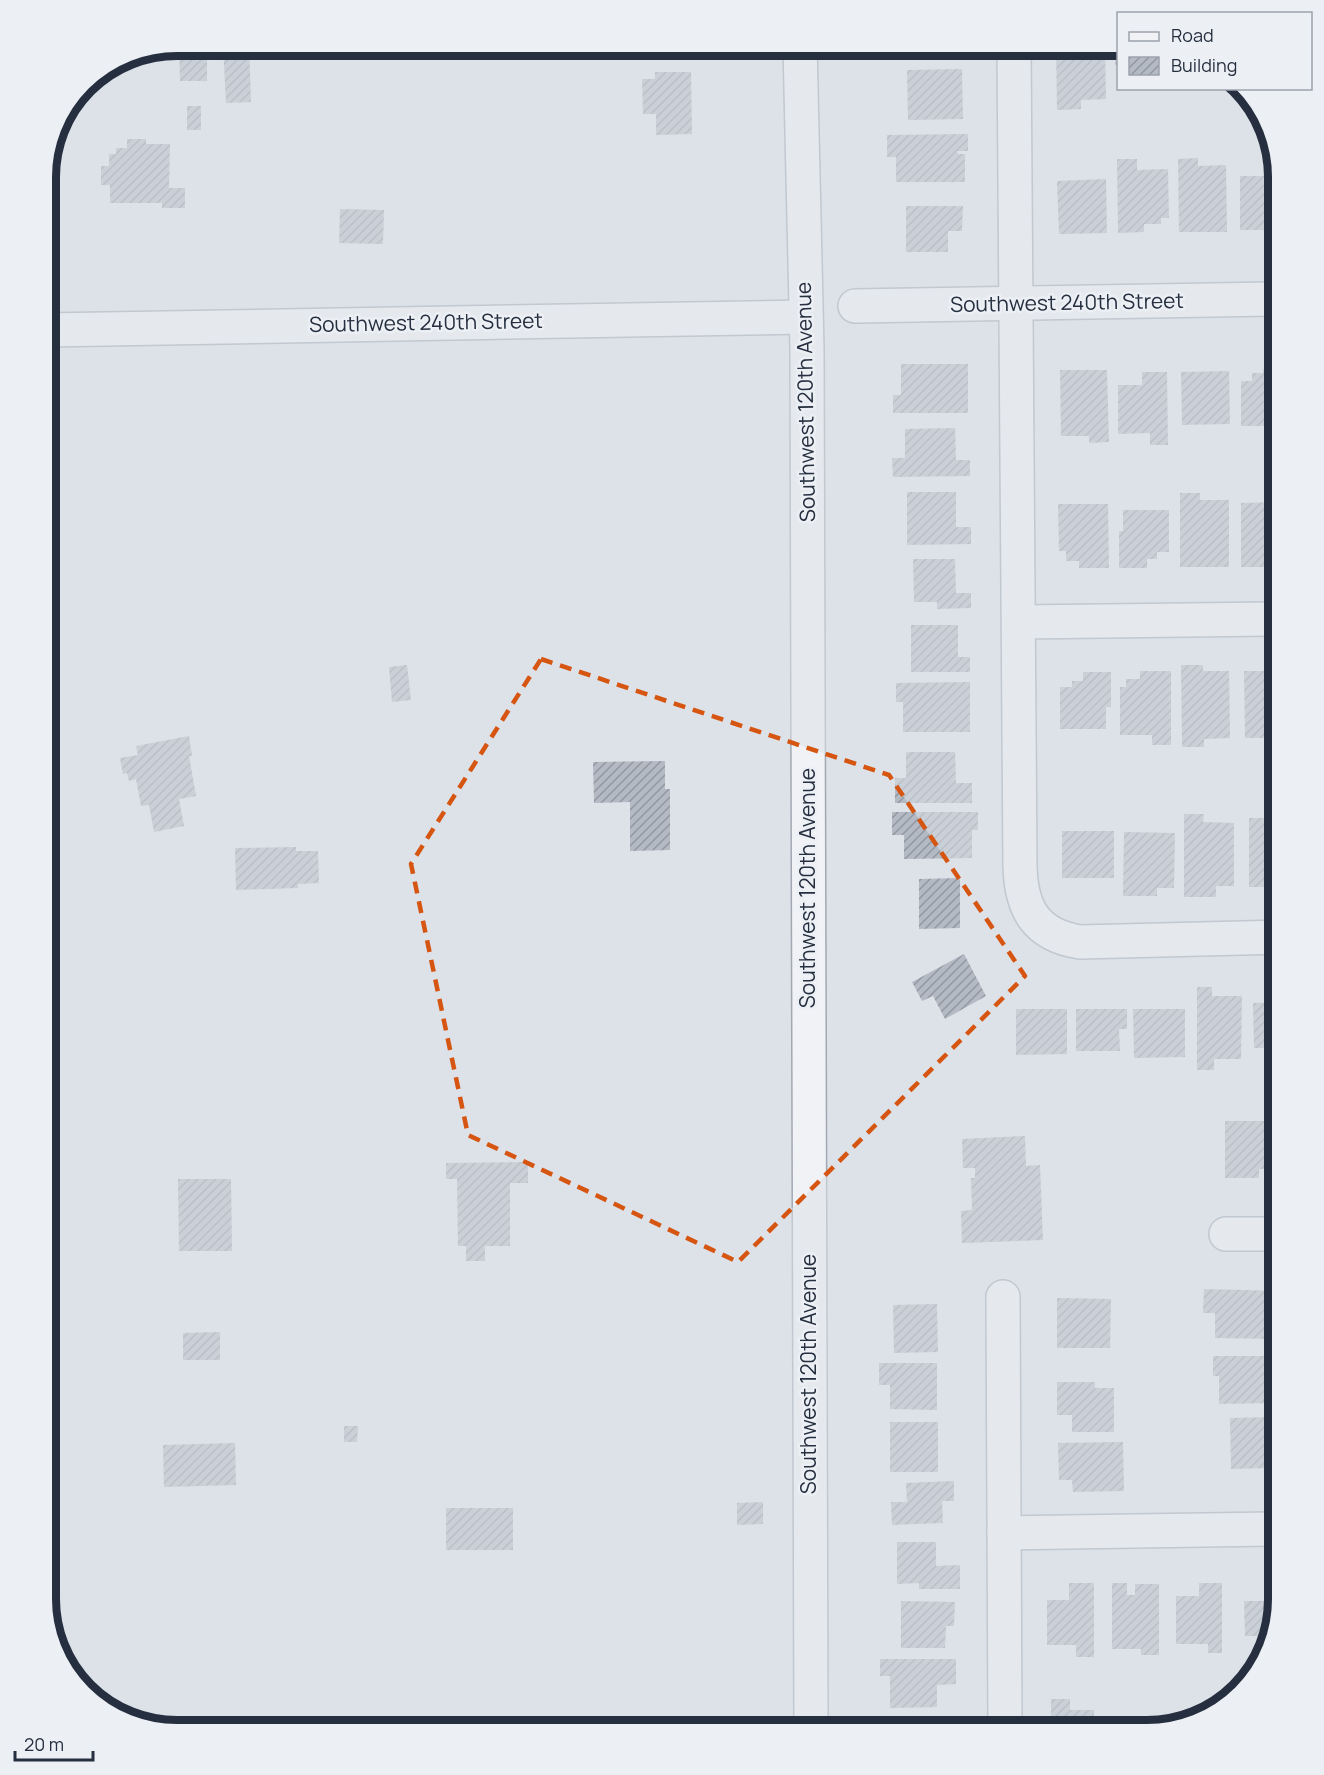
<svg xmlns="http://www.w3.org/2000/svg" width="1324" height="1775" font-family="Manrope,sans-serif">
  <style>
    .building { fill: url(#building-hatch) }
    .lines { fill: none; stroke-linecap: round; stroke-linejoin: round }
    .minor-casing { stroke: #a2a8b2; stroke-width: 36 }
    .minor { stroke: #f0f2f6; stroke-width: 33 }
    .marked { fill: none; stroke: #d55511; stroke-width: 4.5; stroke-dasharray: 12 8; stroke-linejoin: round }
    .labels { text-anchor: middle; stroke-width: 5; stroke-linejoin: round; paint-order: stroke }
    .street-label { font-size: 21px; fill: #262f3f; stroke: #ecf0f5 }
    .rim { fill: none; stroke: #262f3f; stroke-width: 8 }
  </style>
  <defs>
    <pattern id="building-hatch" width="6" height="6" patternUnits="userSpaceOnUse" patternTransform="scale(1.5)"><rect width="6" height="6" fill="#b4bac4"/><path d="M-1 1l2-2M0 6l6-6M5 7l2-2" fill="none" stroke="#9298a1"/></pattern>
  </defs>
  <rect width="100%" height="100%" fill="#dde1e8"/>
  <g class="building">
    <polygon points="179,45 207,45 207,81 180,81"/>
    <polygon points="223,45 249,45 251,102 226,103"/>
    <polygon points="905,45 963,45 963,53 927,53 927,49 905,49"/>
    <polygon points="1056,45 1105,45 1106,99 1081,100 1081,109 1057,110"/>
    <rect x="1115" y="45" width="3" height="20"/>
    <polygon points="962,69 963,119 908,120 907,70"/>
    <polygon points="655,72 691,72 692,134 656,135 656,114 643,114 642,79 655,79"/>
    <rect x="187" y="106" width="14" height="24"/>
    <polygon points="968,134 968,151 957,151 958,154 965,154 965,182 896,182 896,157 887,157 887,135"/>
    <polygon points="127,139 146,139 146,144 170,144 169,188 185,188 185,208 162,208 162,203 110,203 110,185 101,185 101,166 109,166 109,154 116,154 116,148 127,148"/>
    <polygon points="1198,158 1198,166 1226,165 1227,232 1179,232 1178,159"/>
    <polygon points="1117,159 1137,159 1137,170 1168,169 1169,218 1161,218 1161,224 1144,224 1144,232 1118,233"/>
    <rect x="1240" y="176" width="39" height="54"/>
    <polygon points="1106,179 1107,233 1059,234 1057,181"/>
    <polygon points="906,206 963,206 962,231 948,231 948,252 906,252"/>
    <polygon points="340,209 384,210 383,244 339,243"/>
    <polygon points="901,364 968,364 968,413 893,413 893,395 901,395"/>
    <polygon points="1263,369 1279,369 1279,426 1241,426 1241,381 1252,381 1252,373 1263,373"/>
    <polygon points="1060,370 1107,370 1109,442 1089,443 1089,436 1061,436"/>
    <polygon points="1229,371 1230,424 1182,425 1181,372"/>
    <polygon points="1142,372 1167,372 1168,445 1150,445 1150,433 1118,434 1118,385 1142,385"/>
    <polygon points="955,428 956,460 970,460 970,476 893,477 892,458 905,458 905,429"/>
    <polygon points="907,492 956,492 956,527 971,527 971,544 907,545"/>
    <polygon points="1180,493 1200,493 1200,500 1229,500 1229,567 1180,567"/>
    <polygon points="1279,502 1279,559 1269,559 1269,567 1241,567 1241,503"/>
    <polygon points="1058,504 1108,504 1109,568 1079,568 1079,561 1066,561 1066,551 1059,551"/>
    <polygon points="1123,510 1169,510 1169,552 1157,552 1157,559 1147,559 1147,568 1119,568 1119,531 1123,531"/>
    <polygon points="913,559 955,559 956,593 971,593 971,608 937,609 937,602 914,602"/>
    <polygon points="911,625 958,625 958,657 970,657 970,672 911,672"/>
    <polygon points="407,665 411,700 392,702 389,667"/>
    <polygon points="1181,665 1203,665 1203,671 1229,671 1230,738 1204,739 1204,747 1182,747"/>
    <polygon points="1140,671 1171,671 1171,745 1152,745 1152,735 1120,735 1120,687 1126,687 1126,679 1140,679"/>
    <polygon points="1244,671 1279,671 1279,744 1274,744 1274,738 1245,738"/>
    <polygon points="1083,672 1111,672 1111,707 1106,707 1106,729 1060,729 1060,687 1072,687 1072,681 1083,681"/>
    <polygon points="970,682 970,732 903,732 903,702 896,702 896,683"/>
    <polygon points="189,736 192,756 189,756 196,796 179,799 184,826 154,832 149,805 141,806 136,779 129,781 127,773 123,774 120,758 138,755 136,746"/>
    <polygon points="906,752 955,752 956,783 972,783 972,803 895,803 895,778 906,778"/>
    <polygon points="665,761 665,789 670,789 670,850 630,851 630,802 594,803 593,762"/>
    <polygon points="1275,810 1279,810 1279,892 1273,892 1273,887 1249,887 1249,818 1275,818"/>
    <polygon points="892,812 978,812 978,830 972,830 972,858 904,859 904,835 892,835"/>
    <polygon points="1184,814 1204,814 1203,822 1234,823 1234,886 1216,886 1216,897 1184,897"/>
    <rect x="1062" y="831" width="52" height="47"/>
    <polygon points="1124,832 1175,833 1174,888 1157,888 1157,896 1123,896"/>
    <polygon points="296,847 296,851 318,851 319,883 298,884 298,888 236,890 235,848"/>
    <polygon points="960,878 960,928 919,929 919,879"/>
    <polygon points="964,954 986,996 945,1019 933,996 922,1001 912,982"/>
    <polygon points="1197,987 1212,987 1212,996 1242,996 1241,1059 1214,1059 1214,1070 1197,1070"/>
    <polygon points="1279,1002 1279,1048 1254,1048 1253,1003"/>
    <polygon points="1016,1009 1067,1009 1067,1054 1016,1055"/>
    <polygon points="1076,1009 1127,1009 1127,1029 1119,1029 1120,1051 1076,1051"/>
    <polygon points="1133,1009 1185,1009 1185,1057 1134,1058"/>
    <polygon points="1225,1121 1273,1121 1273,1169 1259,1169 1259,1178 1225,1178"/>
    <polygon points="1025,1136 1026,1166 1040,1165 1043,1240 962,1243 961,1211 972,1210 971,1178 975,1178 975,1168 963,1168 962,1139"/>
    <polygon points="528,1162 528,1183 510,1183 510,1246 485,1246 485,1261 466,1261 466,1246 458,1246 457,1179 446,1179 446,1163"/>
    <polygon points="178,1179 231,1179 232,1251 179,1251"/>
    <polygon points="1204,1289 1279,1291 1277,1339 1215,1338 1215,1313 1203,1313"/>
    <polygon points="1057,1298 1111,1299 1110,1348 1057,1348"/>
    <polygon points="937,1304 938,1352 894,1353 893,1305"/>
    <polygon points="220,1332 220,1360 183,1360 183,1333"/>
    <polygon points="1213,1356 1279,1356 1279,1403 1219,1404 1219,1376 1213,1376"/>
    <polygon points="879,1363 937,1363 937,1410 890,1409 890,1385 879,1385"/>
    <polygon points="1057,1382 1095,1382 1095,1388 1114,1388 1114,1432 1072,1432 1072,1415 1057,1415"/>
    <polygon points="1275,1417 1276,1468 1231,1469 1230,1418"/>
    <rect x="890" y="1422" width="48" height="50"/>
    <polygon points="344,1426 358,1426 357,1442 344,1442"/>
    <polygon points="1123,1442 1124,1491 1073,1492 1072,1480 1059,1480 1058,1443"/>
    <polygon points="235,1443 236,1485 164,1487 163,1445"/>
    <polygon points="954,1481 954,1501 942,1501 943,1523 892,1525 891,1502 907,1502 906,1483"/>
    <polygon points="763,1502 763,1524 737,1525 737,1503"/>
    <rect x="446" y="1508" width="67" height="42"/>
    <polygon points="897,1542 936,1542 936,1566 960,1565 960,1589 919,1589 919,1583 897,1584"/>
    <polygon points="1069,1583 1094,1583 1094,1657 1076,1657 1076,1645 1047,1645 1047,1600 1069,1600"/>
    <polygon points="1112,1583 1127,1583 1127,1595 1135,1595 1135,1584 1159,1584 1159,1655 1141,1655 1141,1649 1112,1649"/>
    <polygon points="1199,1583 1222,1583 1222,1653 1208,1653 1208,1644 1176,1644 1176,1596 1199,1596"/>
    <polygon points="1266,1583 1279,1583 1279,1599 1269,1636 1245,1636 1244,1601 1266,1601"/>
    <polygon points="901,1601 955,1602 954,1626 946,1626 945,1648 901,1648"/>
    <polygon points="880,1659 956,1659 956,1684 937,1685 937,1707 890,1708 890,1676 880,1676"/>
    <polygon points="1051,1699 1070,1699 1070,1710 1094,1710 1094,1730 1051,1730"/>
    <polygon points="880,1717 955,1718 955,1730 880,1730"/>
    <polygon points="1115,1721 1154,1721 1154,1728 1115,1730"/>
  </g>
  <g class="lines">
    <defs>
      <g id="minor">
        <polyline points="800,45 807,349 811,1730"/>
        <path d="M1014 45 1020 866C1021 908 1035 935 1080 942L1279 937"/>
        <polyline points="855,306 1279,299"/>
        <polyline points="45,330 806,317"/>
        <polyline points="1019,622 1279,619"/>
        <polyline points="1226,1234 1279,1234"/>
        <polyline points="1003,1297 1005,1730"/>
        <polyline points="1004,1533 1279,1529"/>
      </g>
    </defs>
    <use href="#minor" class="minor-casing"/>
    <use href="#minor" class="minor"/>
  </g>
  <path d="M0 0H1324V1775H0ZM541 659 889 775 1025 976 738 1262 468 1135 411 864Z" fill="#dde1e8" fill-opacity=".55" fill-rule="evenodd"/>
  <path class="marked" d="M541 659 889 775 1025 976 738 1262 468 1135 411 864Z"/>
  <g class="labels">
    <g class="street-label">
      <text transform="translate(1067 303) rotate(-1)" y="7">Southwest 240th Street</text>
      <text transform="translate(426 323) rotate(-1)" y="7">Southwest 240th Street</text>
      <text transform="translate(806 402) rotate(-91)" y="7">Southwest 120th Avenue</text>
      <text transform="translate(808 888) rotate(-90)" y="7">Southwest 120th Avenue</text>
      <text transform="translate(809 1374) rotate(-90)" y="7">Southwest 120th Avenue</text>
    </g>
  </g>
  <path d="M0 0H1324V1775H0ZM177 56H1147A121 121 0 0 1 1268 177V1599A121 121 0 0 1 1147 1720H177A121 121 0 0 1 56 1599V177A121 121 0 0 1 177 56Z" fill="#ecf0f5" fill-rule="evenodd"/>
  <path class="rim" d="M177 56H1147A121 121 0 0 1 1268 177V1599A121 121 0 0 1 1147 1720H177A121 121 0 0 1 56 1599V177A121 121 0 0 1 177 56Z"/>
  <rect x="1117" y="12" width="195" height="78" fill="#ecf0f5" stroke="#9da3ac" stroke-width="1.5"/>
  <rect x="1129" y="32" width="30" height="9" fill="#f0f2f6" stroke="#9da3ac" stroke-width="1.5"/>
  <text x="1171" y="42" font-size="18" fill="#262f3f">Road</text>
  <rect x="1129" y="57" width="30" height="18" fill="url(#building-hatch)" stroke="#9da3ac" stroke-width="1.5"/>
  <text x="1171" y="72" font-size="18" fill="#262f3f">Building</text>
  <path d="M15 1751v9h78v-9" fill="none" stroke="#262f3f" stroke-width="3"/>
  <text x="24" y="1751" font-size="18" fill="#262f3f" stroke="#ecf0f5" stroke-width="4.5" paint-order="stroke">20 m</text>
</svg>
